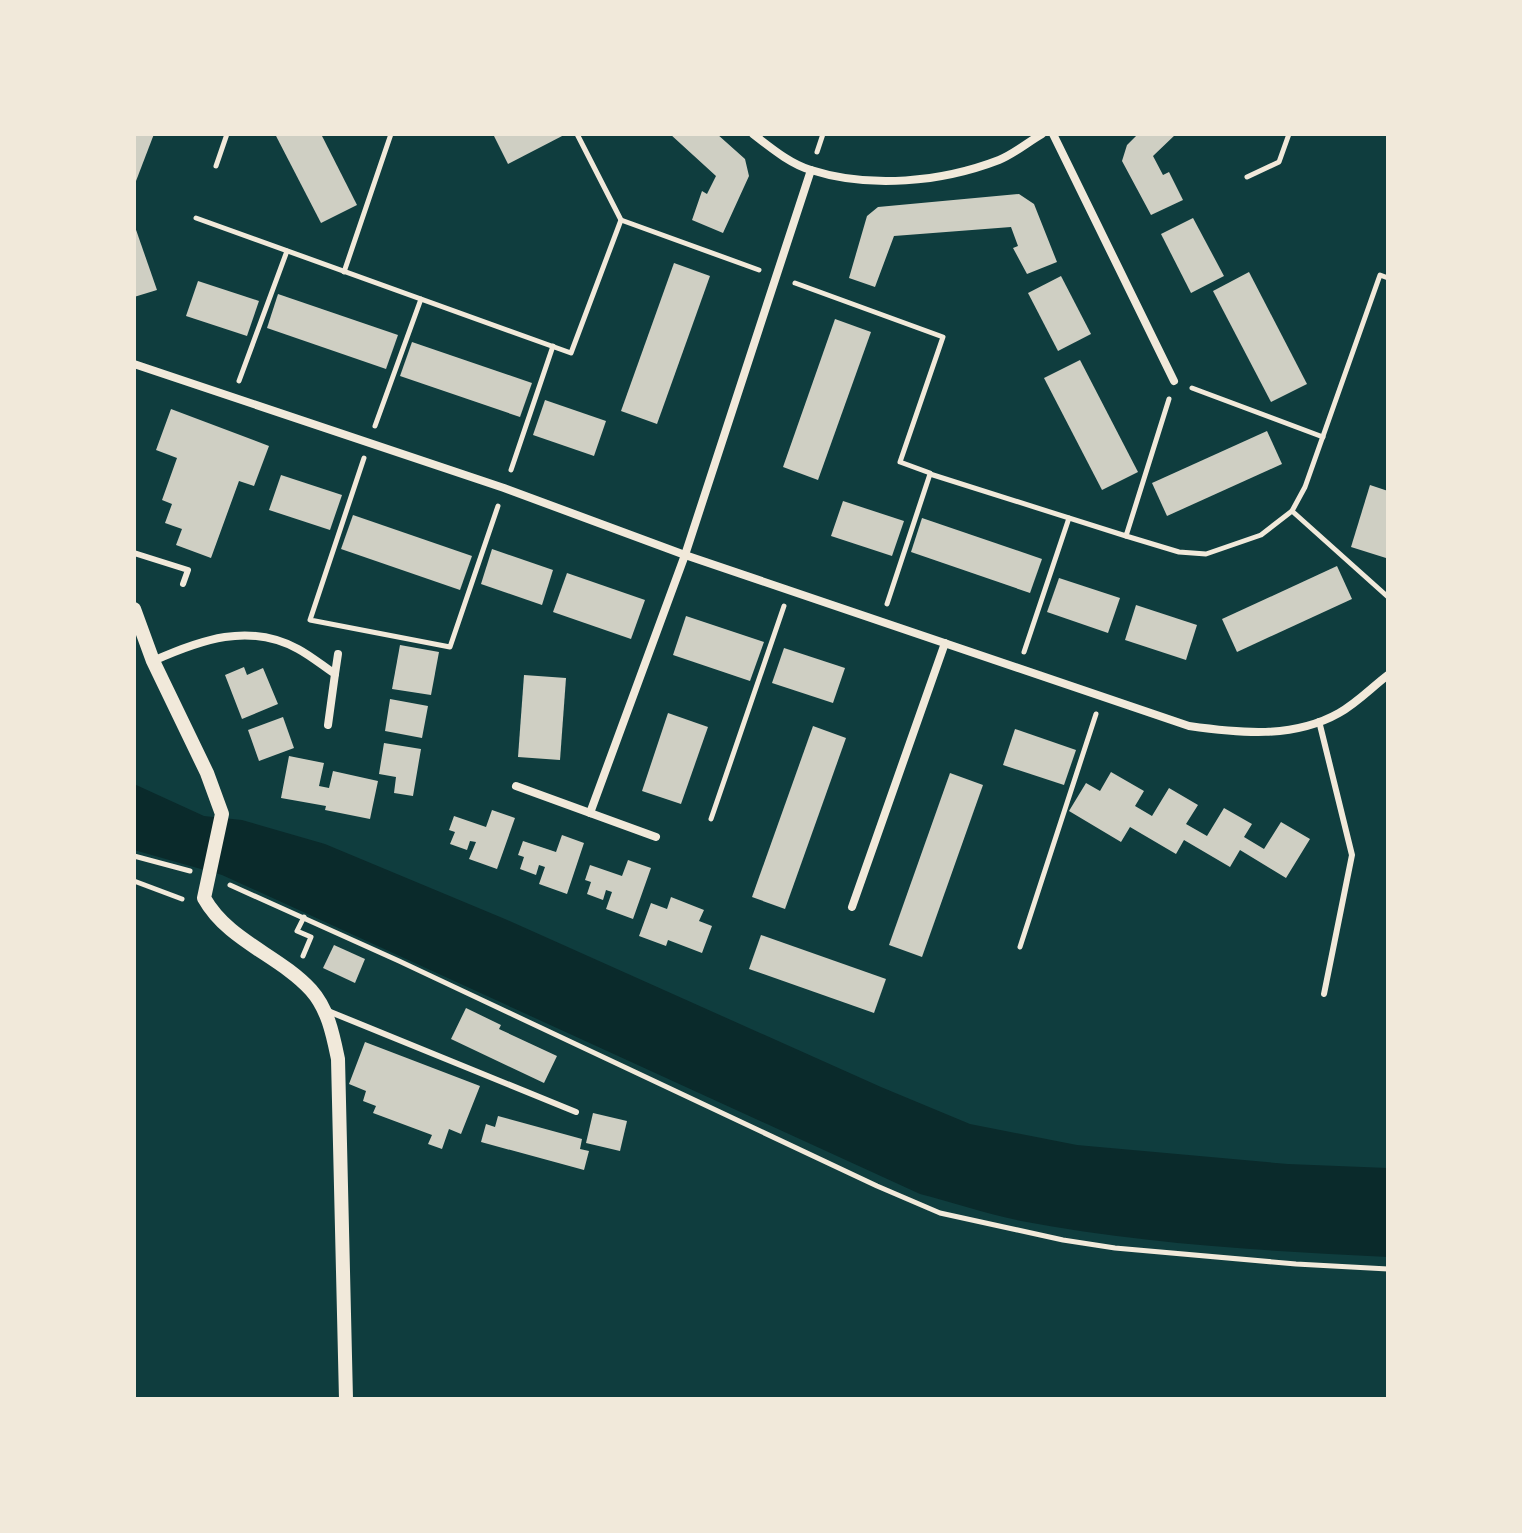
<svg xmlns="http://www.w3.org/2000/svg" width="1522" height="1533" font-family="Inter,sans-serif">
  <style>
    .water { fill: #0a2a2b }
    .building { fill: #cfcfc3 }
    .lines { fill: none; stroke-linecap: round; stroke-linejoin: round }
    .path { stroke: #f1e9da; stroke-width: 5 }
    .service { stroke: #f1e9da; stroke-width: 6 }
    .minor { stroke: #f1e9da; stroke-width: 8 }
    .tertiary { stroke: #f1e9da; stroke-width: 14 }
  </style>
  <rect width="100%" height="100%" fill="#0f3d3e"/>
  <path class="water" d="M134 784 204 816 242 820 325 844 505 919 881 1087 970 1124 1077 1145 1288 1164 1388 1168V1257C1266 1251 1142 1244 1021 1221 987 1214 954 1203 920 1194L222 875 134 850Z"/>
  <g class="building">
    <polygon points="134,134 154,134 136,181 134,180"/>
    <polygon points="275,134 321,134 357,205 321,223"/>
    <polygon points="493,134 566,134 508,164"/>
    <polygon points="670,134 717,134 745,159 749,176 723,233 692,220 702,191 707,194 716,176"/>
    <polygon points="1138,134 1176,134 1153,156 1163,175 1169,172 1183,200 1151,215 1122,161 1127,145"/>
    <polygon points="1019,194 1034,204 1057,262 1027,274 1013,248 1018,246 1011,227 894,236 875,287 849,278 867,216 878,207"/>
    <polygon points="1193,218 1224,276 1191,293 1161,234"/>
    <polygon points="134,224 157,290 134,297"/>
    <polygon points="674,263 710,276 657,424 621,411"/>
    <polygon points="1249,272 1307,384 1271,402 1213,291"/>
    <polygon points="1061,276 1091,334 1058,351 1028,293"/>
    <polygon points="198,281 259,301 247,336 186,316"/>
    <polygon points="278,294 398,335 386,369 267,328"/>
    <polygon points="835,319 871,332 818,480 783,467"/>
    <polygon points="412,342 532,383 520,417 400,376"/>
    <polygon points="1080,360 1138,472 1102,490 1044,378"/>
    <polygon points="545,400 606,421 594,456 533,435"/>
    <polygon points="171,409 269,446 254,486 239,481 211,558 176,545 182,529 165,523 172,504 162,500 177,458 156,450"/>
    <polygon points="1267,431 1282,464 1167,516 1152,483"/>
    <polygon points="281,475 342,495 330,530 269,510"/>
    <polygon points="1370,485 1388,491 1386,558 1351,547"/>
    <polygon points="843,501 904,521 892,556 831,536"/>
    <polygon points="353,515 472,556 460,590 341,549"/>
    <polygon points="922,518 1042,559 1030,593 911,552"/>
    <polygon points="492,549 553,570 542,605 481,584"/>
    <polygon points="1337,566 1352,599 1237,652 1222,619"/>
    <polygon points="567,573 645,600 631,639 553,612"/>
    <polygon points="1059,578 1120,598 1108,633 1047,612"/>
    <polygon points="1136,605 1197,625 1186,660 1125,640"/>
    <polygon points="686,616 764,642 750,681 673,655"/>
    <polygon points="400,645 439,652 431,695 392,689"/>
    <polygon points="784,648 845,668 833,703 772,683"/>
    <polygon points="244,667 247,675 263,668 278,704 242,719 225,675"/>
    <polygon points="524,675 566,678 560,760 518,757"/>
    <polygon points="390,699 428,706 422,738 385,731"/>
    <polygon points="668,713 708,727 681,804 642,791"/>
    <polygon points="283,717 294,748 259,761 248,730"/>
    <polygon points="813,726 846,738 785,909 752,897"/>
    <polygon points="1015,729 1076,750 1064,785 1003,765"/>
    <polygon points="384,743 421,749 413,796 394,793 396,777 379,774"/>
    <polygon points="289,756 324,763 319,786 329,788 333,771 378,781 370,819 325,810 326,806 281,798"/>
    <polygon points="1111,772 1144,791 1135,806 1152,816 1169,788 1198,805 1186,824 1207,836 1224,808 1252,824 1244,837 1264,849 1281,822 1310,839 1286,878 1240,850 1230,867 1184,840 1176,854 1130,827 1121,842 1069,811 1086,783 1100,791"/>
    <polygon points="950,773 983,785 922,957 889,945"/>
    <polygon points="492,810 515,818 497,869 469,859 476,842 470,841 467,850 450,844 455,832 449,830 454,816 486,827"/>
    <polygon points="562,835 584,843 567,894 539,884 545,867 539,865 536,875 520,869 524,857 518,855 523,841 556,852"/>
    <polygon points="628,860 651,868 633,919 606,909 612,892 606,890 603,900 587,894 591,882 585,880 590,865 622,876"/>
    <polygon points="671,897 704,910 699,921 712,926 702,953 668,940 666,946 639,936 651,903 667,909"/>
    <polygon points="761,935 886,979 874,1013 749,969"/>
    <polygon points="334,945 365,959 355,983 323,968"/>
    <polygon points="466,1008 501,1025 499,1029 557,1056 544,1083 451,1039"/>
    <polygon points="365,1042 480,1086 461,1134 449,1129 442,1149 428,1144 432,1135 373,1113 376,1106 363,1101 366,1091 349,1084"/>
    <polygon points="593,1113 627,1121 620,1151 586,1143"/>
    <polygon points="498,1116 582,1139 580,1149 589,1151 584,1170 481,1142 486,1124 495,1127"/>
  </g>
  <g class="lines">
    <g class="path">
      <polyline points="577,134 621,220 759,270"/>
      <polyline points="817,152 823,134"/>
      <polyline points="216,166 227,134"/>
      <polyline points="1247,177 1279,162 1289,134"/>
      <polyline points="196,218 571,353 621,220"/>
      <polyline points="344,272 391,134"/>
      <polyline points="795,283 943,337 900,462 930,473"/>
      <polyline points="239,381 287,251"/>
      <polyline points="1192,388 1323,437"/>
      <polyline points="375,426 421,299"/>
      <polyline points="364,458 310,620 450,647 498,506"/>
      <polyline points="511,470 553,346"/>
      <polyline points="1292,511 1305,487 1380,275 1388,278"/>
      <polyline points="1126,536 1179,552 1206,554 1261,535 1292,511 1388,597"/>
      <polyline points="887,604 930,474 1126,536 1169,399"/>
      <polyline points="1024,652 1069,518"/>
      <polyline points="711,819 784,606"/>
      <polyline points="134,856 190,871"/>
      <polyline points="134,881 182,899"/>
      <polyline points="230,885 399,961 877,1186 940,1213 1063,1240 1115,1248 1296,1264 1388,1269"/>
      <polyline points="1020,947 1096,714"/>
      <polyline points="303,956 311,937 297,931 304,917"/>
    </g>
    <g class="service">
      <polyline points="134,553 188,570 183,584"/>
      <polyline points="1319,721 1352,855 1324,994"/>
      <polyline points="328,1011 576,1112"/>
    </g>
    <g class="minor">
      <path d="M753 134C770 147 790 164 811 170 870 189 942 182 999 160 1014 154 1028 142 1042 134"/>
      <polyline points="1053,134 1174,381"/>
      <path d="M134 364 504 488 685 555 1189 726C1239 733 1293 739 1339 713 1357 703 1372 687 1388 675"/>
      <path d="M153 661C200 640 249 622 298 649 311 656 323 666 335 674L328 725"/>
      <polyline points="335,674 338,654"/>
      <polyline points="516,786 656,837"/>
      <polyline points="590,813 685,555 811,170"/>
      <polyline points="852,907 945,643"/>
    </g>
    <path class="tertiary" d="M134 609 153 661 207 773 222 814 204 898C228 941 279 955 311 990 328 1009 333 1035 338 1059L346 1399"/>
  </g>
  <rect width="1522" height="1533" fill="none" stroke="#f1e9da" stroke-width="272"/>
</svg>
